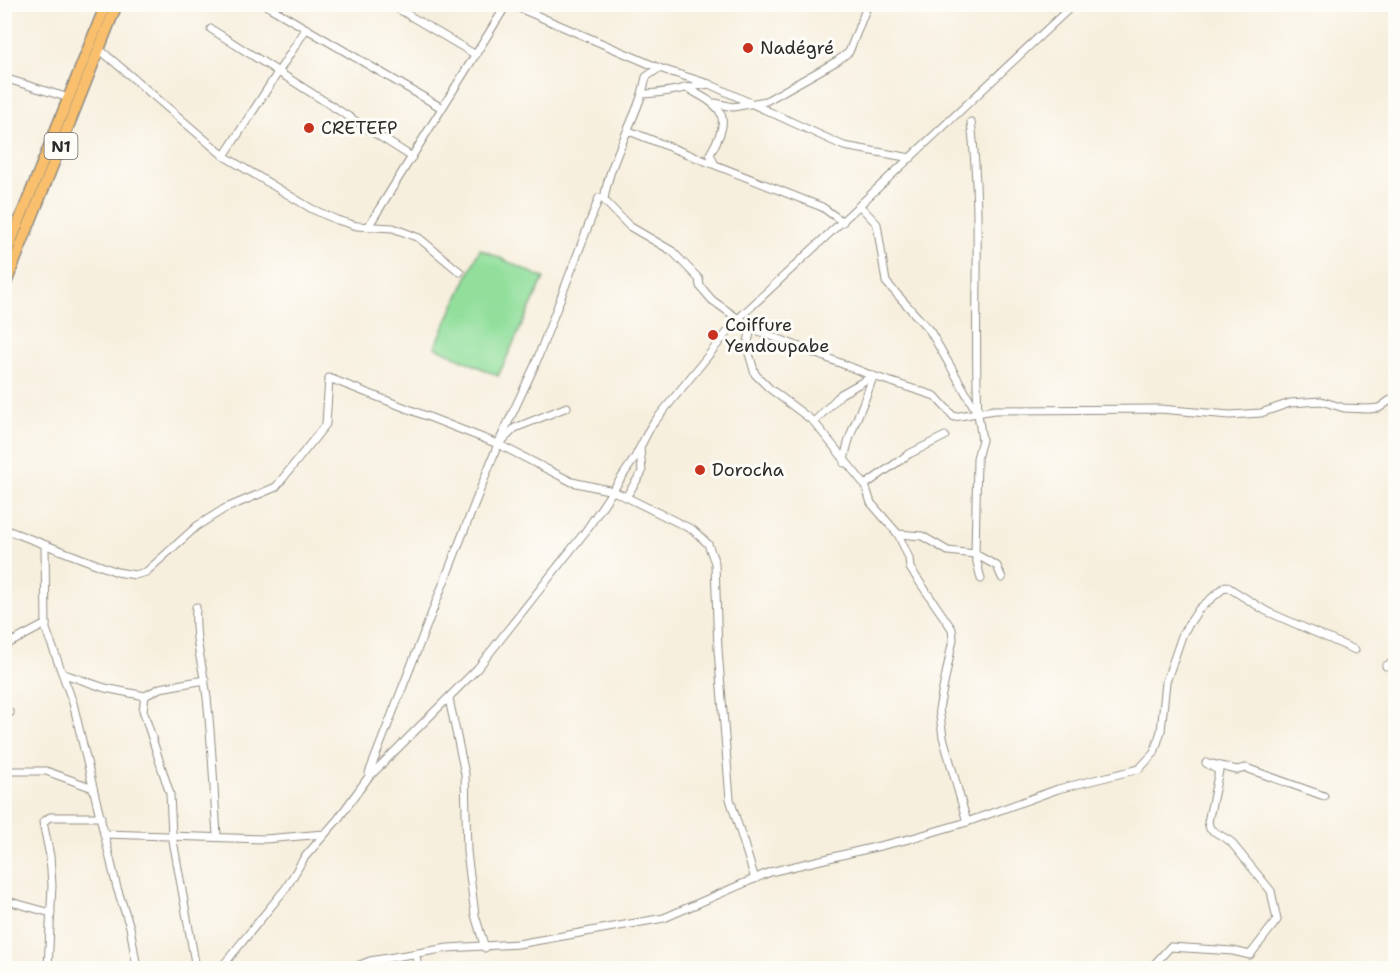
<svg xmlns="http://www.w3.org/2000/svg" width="1400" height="973" font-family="'Shantell Sans',sans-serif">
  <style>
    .green { fill: #92df9c; stroke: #5e8564; stroke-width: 1.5 }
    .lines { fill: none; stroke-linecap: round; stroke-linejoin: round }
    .minor-casing { stroke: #918d84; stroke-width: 9 }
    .highway-casing { stroke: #918d84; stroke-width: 13 }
    .minor { stroke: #fff; stroke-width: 7 }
    .highway { stroke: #f9bf6c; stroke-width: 10 }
    .poi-dot { fill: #c8321e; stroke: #fdfcf7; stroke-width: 2 }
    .labels { text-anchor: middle; stroke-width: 6; stroke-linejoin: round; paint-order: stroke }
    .shield { fill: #fdfcf7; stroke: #6a6a68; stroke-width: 1.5 }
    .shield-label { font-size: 16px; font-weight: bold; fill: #2b2b2b }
    .poi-label { font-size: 18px; fill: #2b2b2b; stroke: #fdfcf7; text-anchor: start }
  </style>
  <rect width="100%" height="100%" fill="#fdfcf7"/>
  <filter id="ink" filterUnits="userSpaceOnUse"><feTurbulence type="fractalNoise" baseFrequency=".0167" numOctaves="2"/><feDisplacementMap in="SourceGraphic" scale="12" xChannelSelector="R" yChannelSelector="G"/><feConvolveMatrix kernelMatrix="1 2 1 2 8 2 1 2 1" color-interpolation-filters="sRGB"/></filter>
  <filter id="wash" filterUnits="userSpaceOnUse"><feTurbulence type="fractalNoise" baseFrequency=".008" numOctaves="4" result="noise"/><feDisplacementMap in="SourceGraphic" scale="24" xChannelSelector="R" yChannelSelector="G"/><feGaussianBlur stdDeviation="1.35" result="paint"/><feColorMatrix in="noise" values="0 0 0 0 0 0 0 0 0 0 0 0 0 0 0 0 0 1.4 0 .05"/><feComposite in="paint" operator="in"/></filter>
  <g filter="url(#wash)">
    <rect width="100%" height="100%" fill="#f7efde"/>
    <polygon class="green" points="480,249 544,278 498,376 435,347"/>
  </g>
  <g filter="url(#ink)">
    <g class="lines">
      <defs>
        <g id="minor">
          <polyline points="264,4 442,108"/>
          <polyline points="390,4 476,55"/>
          <polyline points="510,4 659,68 709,84 844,146 911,158"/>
          <polyline points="211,29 412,157"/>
          <polyline points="98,48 224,156 312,209 337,220 357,226 393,228 419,238 460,272"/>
          <polyline points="4,78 69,98"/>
          <path d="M709 84C686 87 666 94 642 94 630 130 609 163 604 200L629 226 672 251 699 279 700 286 712 300 751 328 873 376 935 396 954 417 994 410 1160 409 1230 415 1261 413 1290 403 1321 401 1344 408 1368 409 1379 408 1396 396"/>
          <path d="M685 87C722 107 734 113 710 154L714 163"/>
          <polyline points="642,94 646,77 659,68"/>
          <polyline points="715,103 733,107 766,101 837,61 849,52 868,4"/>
          <path d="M971 122C983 218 973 315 978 412"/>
          <polyline points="629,131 822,207 843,222"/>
          <polyline points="224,156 306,29"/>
          <polyline points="599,198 535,365 498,444 572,482 613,491 626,497"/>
          <polyline points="860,206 877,224 886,282 930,331 978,414 982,440 977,458 975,554 981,579"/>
          <polyline points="368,227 507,4"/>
          <polyline points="751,328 747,347 755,374 769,388 814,422 865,485 871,503 898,534 909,558 910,568 952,629 953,639 939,709 943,737 967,822"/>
          <polyline points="814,422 841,394 873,376"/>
          <polyline points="501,442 515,428 567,407"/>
          <polyline points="640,448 642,472 626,497 693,530 708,544 715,563 718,650 730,799 755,879"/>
          <path d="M844 463C847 433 865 405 873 376"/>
          <polyline points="865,485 909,454 945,436"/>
          <polyline points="4,529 117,572 135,575 146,572 197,526 224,509 276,487 326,424 329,378 498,444 369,773"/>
          <polyline points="898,534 922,536 948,551 975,554 997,566 1002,578"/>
          <polyline points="45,545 46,629 73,703 117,888 130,927 137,968"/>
          <path d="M196 607C194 644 203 663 207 698 212 743 214 790 217 836"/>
          <polyline points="4,646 46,624"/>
          <polyline points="1386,666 1396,661"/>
          <polyline points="64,674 105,688 145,696 160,688 205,680"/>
          <polyline points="145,696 143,710 170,794 172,835 196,968"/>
          <polyline points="449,699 465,774 467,852 475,915 485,948"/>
          <polyline points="4,711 10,713"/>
          <polyline points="1212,764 1237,770 1246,768 1324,796"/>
          <polyline points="4,771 46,771 93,788"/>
          <polyline points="104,834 265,839 324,834"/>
          <polyline points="4,900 51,913"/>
          <polyline points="416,956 418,968"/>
          <polyline points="48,968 52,885 50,856 43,822 50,817 101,817"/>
          <polyline points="221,968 286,888 304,858 338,819 367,779 477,669 585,532 634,459 651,426 738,319 1074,4"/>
          <polyline points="352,968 370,961 448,948 518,944 664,918 770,872 909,839 967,822 1058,789 1139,769 1154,753 1161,731 1166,682 1183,633 1199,609 1226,586 1266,611 1355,650"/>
          <polyline points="1151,968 1170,947 1233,951 1250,955 1277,920 1271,891 1230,841 1210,829 1208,822 1219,771 1206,763"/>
        </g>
        <g id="highway">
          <polyline points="4,259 106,4"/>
          <polyline points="4,288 117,4"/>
        </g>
      </defs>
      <use href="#minor" class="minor-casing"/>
      <use href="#highway" class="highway-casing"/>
      <use href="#minor" class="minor"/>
      <use href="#highway" class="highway"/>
    </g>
  </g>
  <g class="poi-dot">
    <circle cx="748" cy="48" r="6"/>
    <circle cx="309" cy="128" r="6"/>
    <circle cx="713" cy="335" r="6"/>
    <circle cx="700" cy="470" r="6"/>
  </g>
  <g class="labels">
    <rect class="shield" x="44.5" y="133" width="33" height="26" rx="4.5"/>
    <g class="shield-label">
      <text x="61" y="152">N1</text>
    </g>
    <g class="poi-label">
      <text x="760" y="54">Nadégré</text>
      <text x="321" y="134">CRETEFP</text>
      <text x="725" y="331">Coiffure<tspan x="725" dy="21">Yendoupabe</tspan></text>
      <text x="712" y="476">Dorocha</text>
    </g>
  </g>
  <rect width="1400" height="973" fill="none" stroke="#fdfcf7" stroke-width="24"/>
</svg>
